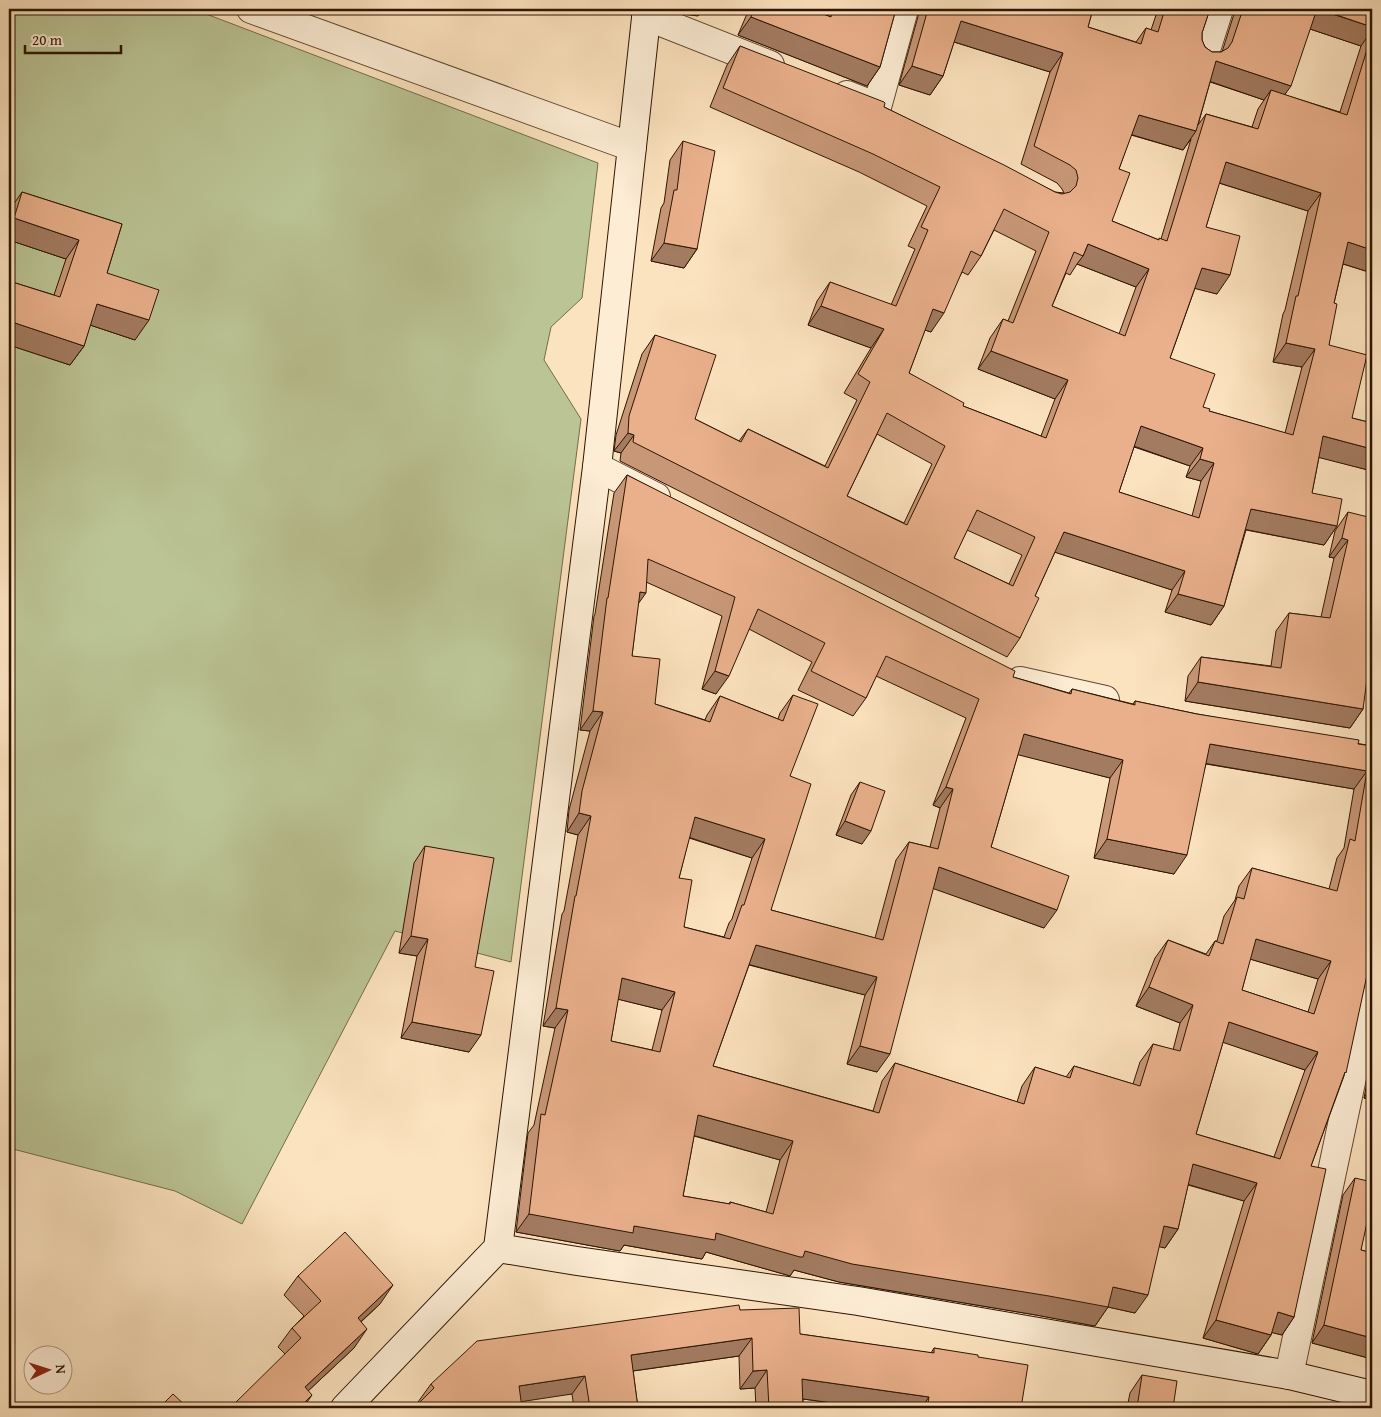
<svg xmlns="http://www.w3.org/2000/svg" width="1381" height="1417" font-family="'Gentium Book Plus',serif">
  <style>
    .green { fill: #bbc495; stroke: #756c4b }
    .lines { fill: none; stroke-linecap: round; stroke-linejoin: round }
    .street-casing { stroke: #624830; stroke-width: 30 }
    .secondary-casing { stroke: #2f1501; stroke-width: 30 }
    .street { stroke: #fdedd5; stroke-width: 28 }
    .secondary { stroke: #fdedd5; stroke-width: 28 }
    .wall { fill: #c89778; stroke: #2f1501; fill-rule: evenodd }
    .shaded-wall { fill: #a37b61; stroke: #2f1501 }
    .building { fill: #e9b08b; stroke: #2f1501; fill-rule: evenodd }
  </style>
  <rect width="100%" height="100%" fill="#fce3bf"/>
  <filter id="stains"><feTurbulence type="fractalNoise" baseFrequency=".004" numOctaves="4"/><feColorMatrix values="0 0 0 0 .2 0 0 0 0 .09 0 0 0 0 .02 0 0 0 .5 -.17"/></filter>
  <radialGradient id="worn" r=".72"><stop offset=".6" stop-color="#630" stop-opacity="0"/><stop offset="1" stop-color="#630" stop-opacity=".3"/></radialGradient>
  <polygon class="green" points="9,9 193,9 598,163 582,298 551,327 544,360 581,419 511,962 395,931 242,1224 175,1191 9,1148"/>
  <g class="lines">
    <defs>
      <g id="street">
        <polyline points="251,9 632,147"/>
        <polyline points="646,16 770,65"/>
        <polyline points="1204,56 1219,9"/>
        <polyline points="847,95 877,107 904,9"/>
        <polyline points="597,467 656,497"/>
        <polyline points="1020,681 1105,700"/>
        <polyline points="1289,1375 1372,983"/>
      </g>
      <g id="secondary">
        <polyline points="498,1248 577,1261 858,1301 1289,1375 1372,1395"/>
        <polyline points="345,1408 498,1248 597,467 647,9"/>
      </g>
    </defs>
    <use href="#street" class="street-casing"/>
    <use href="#secondary" class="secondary-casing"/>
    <use href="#street" class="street"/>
    <use href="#secondary" class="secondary"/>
  </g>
  <g class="wall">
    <polygon points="749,9 810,9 828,16 832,10 845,12 846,9 896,9 880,67 867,86 738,35"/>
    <path d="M919 9H1093L1088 27 1136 42 1146 28 1151 30 1158 9H1210L1202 33V40L1205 47 1212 52H1222L1234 14V9H1372V273L1343 264 1334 303 1329 345 1352 418 1372 423V471L1319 457 1312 493 1337 526 1324 545 1246 530 1224 606 1211 625 1165 612 1172 590 1055 552 1035 596 1020 638 1007 657 620 461 621 453 614 451 616 435 642 354 655 335 695 419 739 441 748 429 825 466 857 400 844 393 871 348 808 325 817 301 830 282 891 305 915 249 908 246 927 206 859 172 710 107 727 65 740 46 884 107 1055 192 1064 193 1062 189 1057 183 1021 164 1050 72 954 42 943 76 930 95 899 85 919 13ZM1310 29 1361 46 1340 112 1285 95ZM1210 82 1264 100 1258 109 1252 127 1206 114 1198 125ZM1131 135 1183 150 1191 139 1161 239 1159 240 1112 221 1119 169ZM1219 183 1308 211 1285 310 1283 314 1273 362 1302 367 1285 433 1209 411 1203 407 1170 358 1195 288 1217 294 1206 227ZM994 230 1036 251 1008 321 1003 319 990 338 978 369 1055 399 1041 436 963 406 909 373 925 330 931 332 962 272 968 275 981 256ZM1077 264 1136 287 1119 334 1052 306 1066 273 1070 275ZM877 434 932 464 904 523 847 496ZM1134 447 1190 466 1186 477 1201 481 1192 516 1119 492ZM967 530 1022 555 1009 584 954 558Z"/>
    <polygon points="683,141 697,249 684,268 651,261 661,208 664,203 670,160"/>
    <polygon points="22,192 122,224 107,273 135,340 90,325 84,346 70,365 9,345 9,281 54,295 66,259 9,240 9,211"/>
    <path d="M627 475 1013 677 1069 693 1072 689 1133 704 1135 701 1197 714 1372 746V968H1368L1344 1076 1311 1166 1294 1317 1282 1335 1272 1332 1271 1335 1258 1354 1203 1338 1244 1201 1188 1185 1178 1229 1165 1248 1159 1246 1135 1313 1108 1307 1095 1326 1036 1315 839 1282 794 1270 790 1276 787 1275 706 1252 702 1259 624 1245 620 1251 516 1232 528 1133 534 1125 555 1028 543 1026 562 914 564 911 578 835 567 832 569 810 590 731 580 730 594 616 595 614 614 493ZM646 582 722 616 702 689 716 694 749 629 812 662 798 690 853 716 866 698 876 676 966 718 933 805 940 808 930 847 909 842 896 860 875 938 771 910 790 776 793 695 780 713 778 719 720 696 707 715 705 720 655 704 632 656 638 603ZM1018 754 1110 778 1094 858 1174 874 1206 764 1354 789 1344 848 1337 858 1329 889 1252 868 1239 886 1235 900 1224 916 1217 941H1215L1206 954 1168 940 1155 958 1136 1006 1180 1023 1173 1050 1153 1044 1140 1062 1133 1084 1074 1066 1066 1077 1035 1067 1022 1086 1017 1102 895 1063 882 1081 873 1111 713 1066 749 965 865 995 847 1064 877 1072 933 888 1044 928 991 847ZM689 838 752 858 732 919 729 923 724 937 684 927 679 878ZM1250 959 1318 979 1308 1012 1242 990ZM618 999 662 1010 652 1050 611 1041ZM1223 1042 1305 1070 1274 1157 1196 1134ZM694 1136 780 1160 766 1212 730 1202 729 1204 683 1196Z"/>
    <polygon points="1348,512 1363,709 1350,728 1185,701 1188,676 1201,657 1271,666 1276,631 1289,613 1321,617 1334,558 1329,557 1335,531"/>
    <polygon points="860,782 862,844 836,835 851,795"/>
    <polygon points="425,846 475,967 469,1052 401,1038 417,956 399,953 414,863"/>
    <polygon points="1372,1057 1372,1100 1364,1098"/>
    <polygon points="1355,1178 1361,1250 1372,1253 1372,1359 1312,1343 1343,1195"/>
    <polygon points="298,1276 380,1304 361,1322 354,1348 308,1391 303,1408 285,1354 278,1347 292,1328 304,1316 284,1295"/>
    <polygon points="740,1310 800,1334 931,1353 934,1348 978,1357 1021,1408 869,1408 803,1399 803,1408 756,1408 755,1388 740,1389 739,1356 633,1371 638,1408 574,1408 572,1394 419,1404 418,1402 431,1384"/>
    <polygon points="1142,1375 1173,1408 1127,1408 1130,1393"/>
  </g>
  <g class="shaded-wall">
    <polygon points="670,9 704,9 698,16 682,14"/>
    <polygon points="1317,9 1372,27 1372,30 1361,46 1304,27"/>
    <polygon points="751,17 880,67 867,86 738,35"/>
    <polygon points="961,21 1063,53 1050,72 948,40"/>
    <polygon points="1216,61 1291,86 1278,104 1271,90 1264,100 1203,79"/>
    <polygon points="912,66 943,76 930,95 899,85"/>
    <polygon points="1139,115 1196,131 1183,150 1126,133"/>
    <polygon points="1226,162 1321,193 1308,211 1213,181"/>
    <polygon points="14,218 79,240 66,259 9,240 9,226"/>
    <polygon points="1348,242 1372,250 1372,273 1334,261"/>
    <polygon points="664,243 697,249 684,268 651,261"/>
    <polygon points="1088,244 1149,269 1136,287 1077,264 1083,256"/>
    <polygon points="1202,268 1230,275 1217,294 1189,287"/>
    <polygon points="97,304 149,320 135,340 84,323"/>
    <polygon points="821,306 884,329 871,348 808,325"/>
    <polygon points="933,309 944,313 931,332 919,328"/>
    <polygon points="9,321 84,346 70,365 9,345"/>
    <polygon points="1286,343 1315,349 1302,367 1273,362"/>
    <polygon points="991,351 1068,380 1055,399 978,369"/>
    <polygon points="1141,426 1203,448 1190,466 1128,444"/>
    <polygon points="628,433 634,435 621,453 614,451"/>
    <polygon points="1323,436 1372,449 1372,471 1309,455"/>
    <polygon points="1200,459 1214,463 1201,481 1186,477"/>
    <polygon points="1251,509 1337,526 1324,545 1238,528"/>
    <polygon points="1064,532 1185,571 1172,590 1051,551"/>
    <polygon points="1342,538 1348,540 1334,558 1329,557"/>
    <polygon points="640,592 646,593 633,611"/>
    <polygon points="1178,594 1224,606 1211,625 1165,612"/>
    <polygon points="715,671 729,676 716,694 702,689"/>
    <polygon points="1198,682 1363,709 1350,728 1185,701"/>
    <polygon points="593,711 603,712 590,731 580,730"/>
    <polygon points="1024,734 1123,760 1110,778 1011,753"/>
    <polygon points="1210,744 1367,771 1354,789 1197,762"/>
    <polygon points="946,787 953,789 940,808 933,805"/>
    <polygon points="579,813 591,816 578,835 567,832"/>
    <polygon points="695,817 765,839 752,858 682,835"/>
    <polygon points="845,821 871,831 862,844 836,835"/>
    <polygon points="1107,839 1187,855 1174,874 1094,858"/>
    <polygon points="939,867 1057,910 1044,928 926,886"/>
    <polygon points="411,936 428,939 417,956 399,953"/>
    <polygon points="1256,939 1331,961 1318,979 1243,957"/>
    <polygon points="756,945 877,977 865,995 743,963"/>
    <polygon points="1372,956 1372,968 1367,968"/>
    <polygon points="622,978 675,992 662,1010 609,997"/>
    <polygon points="1149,987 1193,1005 1180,1023 1136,1006"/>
    <polygon points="556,1008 568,1010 555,1028 543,1026"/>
    <polygon points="412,1022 481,1035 469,1052 401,1038"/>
    <polygon points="1229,1022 1318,1052 1305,1070 1216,1040"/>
    <polygon points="860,1046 890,1054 877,1072 847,1064"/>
    <polygon points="1372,1086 1372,1100 1364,1098"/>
    <polygon points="698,1115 793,1141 780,1160 685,1133"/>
    <polygon points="1193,1164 1257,1183 1244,1201 1180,1182"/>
    <polygon points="529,1214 634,1226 716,1233 805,1251 1113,1287 1148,1295 1135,1313 1108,1307 1095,1326 1036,1315 839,1282 794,1270 790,1276 787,1275 706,1252 702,1259 624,1245 620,1251 516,1232"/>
    <polygon points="1164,1226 1178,1229 1165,1248 1151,1245"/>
    <polygon points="393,1285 380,1304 344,1337 358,1318"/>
    <polygon points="1278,1312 1294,1317 1282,1335 1265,1331"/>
    <polygon points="1216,1320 1271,1335 1258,1354 1203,1338"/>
    <polygon points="1324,1325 1372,1338 1372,1359 1312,1343"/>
    <polygon points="367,1329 354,1348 291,1407 305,1387"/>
    <polygon points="752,1338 739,1356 618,1373 631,1355"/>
    <polygon points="767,1370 755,1388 740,1389 753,1371"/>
    <polygon points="585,1376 572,1394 506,1404 519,1386"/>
    <polygon points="802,1379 929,1397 921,1408 869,1408 789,1397"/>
    <polygon points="312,1395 303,1408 299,1408"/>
  </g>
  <g class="building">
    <polygon points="754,9 810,9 831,17 832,10 854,14 855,9 896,9 880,67 751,17"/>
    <path d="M928 9H1093L1088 27 1141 44 1146 28 1158 32 1165 9H1210L1202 33V40L1205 47 1212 52H1221L1228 48 1232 42 1243 9H1317L1291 86 1216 61 1196 131 1139 115 1119 169 1130 173 1112 221 1159 240V238L1167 241 1206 114 1258 129 1271 90 1347 115 1372 33V250L1348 242 1334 303 1337 304 1329 345 1367 355 1352 418 1372 423V449L1323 436 1312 493 1342 499 1337 526 1251 509 1224 606 1178 594 1185 571 1064 532 1035 596 1039 598 1020 638 633 442 634 435 628 433 629 416 655 335 716 355 695 419 741 442 748 429 828 468 870 382 858 374 884 329 821 306 830 282 896 306 928 230 921 227 940 187 873 154 723 88 740 46 884 102 885 103 884 107 1004 165 1055 192 1062 194 1070 192 1076 186 1078 178 1076 170 1070 165 1034 146 1063 53 961 21 943 76 912 66ZM1226 162 1321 193 1298 296H1296L1286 343 1315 349 1293 435 1209 411 1210 409 1203 407 1215 374 1170 358 1202 268 1230 275 1240 236 1206 227ZM1004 209 1049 232 1013 323 1003 319 991 351 1068 380 1046 438 963 406 964 403 909 373 933 309 944 313 971 251 981 256ZM1088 244 1149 269 1125 336 1052 306 1074 252 1083 256ZM887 413 945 446 907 525 847 496ZM1141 426 1203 448 1200 459 1214 463 1199 518 1119 492ZM977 510 1035 537 1013 586 954 558Z"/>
    <polygon points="1319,9 1372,9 1372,27"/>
    <polygon points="683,141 715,151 697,249 664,243 674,190 677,190"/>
    <polygon points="22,192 122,224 107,273 159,290 149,320 97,304 84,346 9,321 9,281 60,297 79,240 14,218"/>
    <path d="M627 475 1015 671 1013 677 1071 694 1072 689 1135 705V701L1197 714 1359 740 1358 744 1372 746V956L1370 961 1346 1073 1345 1072 1311 1166 1326 1169 1294 1317 1278 1312 1271 1335 1216 1320 1257 1183 1193 1164 1178 1229 1164 1226 1148 1295 1113 1287 1108 1307 1049 1296 852 1264 805 1251 803 1257H800L716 1233 715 1240 634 1226 633 1233 529 1214 541 1114 545 1115 568 1010 556 1008 575 896H576L591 816 579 813 582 791 603 712 593 711 607 598H608ZM648 559 735 597 715 671 729 676 758 609 825 643 811 671 866 698 886 656 979 699 946 787 953 789 938 849 909 842 883 940 771 910 811 784 790 776 818 704 793 695 783 721 720 696 710 722 655 704 660 659 632 656 640 592 646 593ZM1024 734 1123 760 1107 839 1187 855 1210 744 1367 771 1355 841 1350 839 1337 891 1252 868 1244 899 1237 897 1223 944 1215 941 1209 956 1168 940 1149 987 1193 1005 1180 1051 1153 1044 1140 1086 1074 1066 1070 1078 1035 1067 1024 1104 895 1063 879 1113 713 1066 756 945 877 977 860 1046 890 1054 939 867 1057 910 1069 876 991 847ZM695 817 765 839 744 905H742L730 939 684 927 692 880 679 878ZM1256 939 1331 961 1314 1014 1242 990ZM622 978 675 992 660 1052 611 1041ZM1229 1022 1318 1052 1280 1159 1196 1134ZM698 1115 793 1141 773 1214 730 1202V1204L683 1196Z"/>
    <polygon points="1348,512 1372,518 1372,641 1363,709 1198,682 1201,657 1281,668 1289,613 1330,618 1348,540 1342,538"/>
    <polygon points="860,782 885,791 871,831 845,821"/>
    <polygon points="425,846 494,858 475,967 494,971 481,1035 412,1022 428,939 411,936"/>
    <polygon points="1355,1178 1372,1182 1372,1200 1361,1250 1372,1253 1372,1338 1324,1325"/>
    <polygon points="345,1232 393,1285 358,1318 367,1329 305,1387 312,1395 299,1408 230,1408 301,1338 292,1328 321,1301 298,1276"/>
    <polygon points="739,1305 740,1310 799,1308 800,1334 934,1353 934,1348 978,1355 978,1357 1028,1365 1021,1408 927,1408 929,1397 802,1379 803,1408 769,1408 767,1370 753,1371 752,1338 631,1355 638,1408 590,1408 585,1376 519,1386 522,1408 414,1408 434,1388 431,1384 477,1341"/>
    <polygon points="1142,1375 1177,1381 1173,1408 1137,1408"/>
    <polygon points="173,1394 188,1408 159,1408"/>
    <polygon points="9,1402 16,1408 9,1408"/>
  </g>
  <rect width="1381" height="1417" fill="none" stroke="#fce3bf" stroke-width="30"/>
  <rect x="10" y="10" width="1361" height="1397" fill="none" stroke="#2f1501" stroke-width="2.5"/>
  <rect x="15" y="15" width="1351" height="1387" fill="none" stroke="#2f1501"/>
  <g transform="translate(48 1370) rotate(86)"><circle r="24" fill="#fdedd5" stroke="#ab9780"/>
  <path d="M0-4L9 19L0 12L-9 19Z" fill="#8f2418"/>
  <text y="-8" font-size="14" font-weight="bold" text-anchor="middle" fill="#2f1501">N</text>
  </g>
  <path d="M25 45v8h96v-8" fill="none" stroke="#2f1501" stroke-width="2.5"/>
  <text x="32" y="45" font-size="15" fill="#2f1501" stroke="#fdedd5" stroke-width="4" paint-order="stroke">20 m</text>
  <rect width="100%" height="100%" filter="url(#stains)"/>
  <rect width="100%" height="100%" fill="url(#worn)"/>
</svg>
